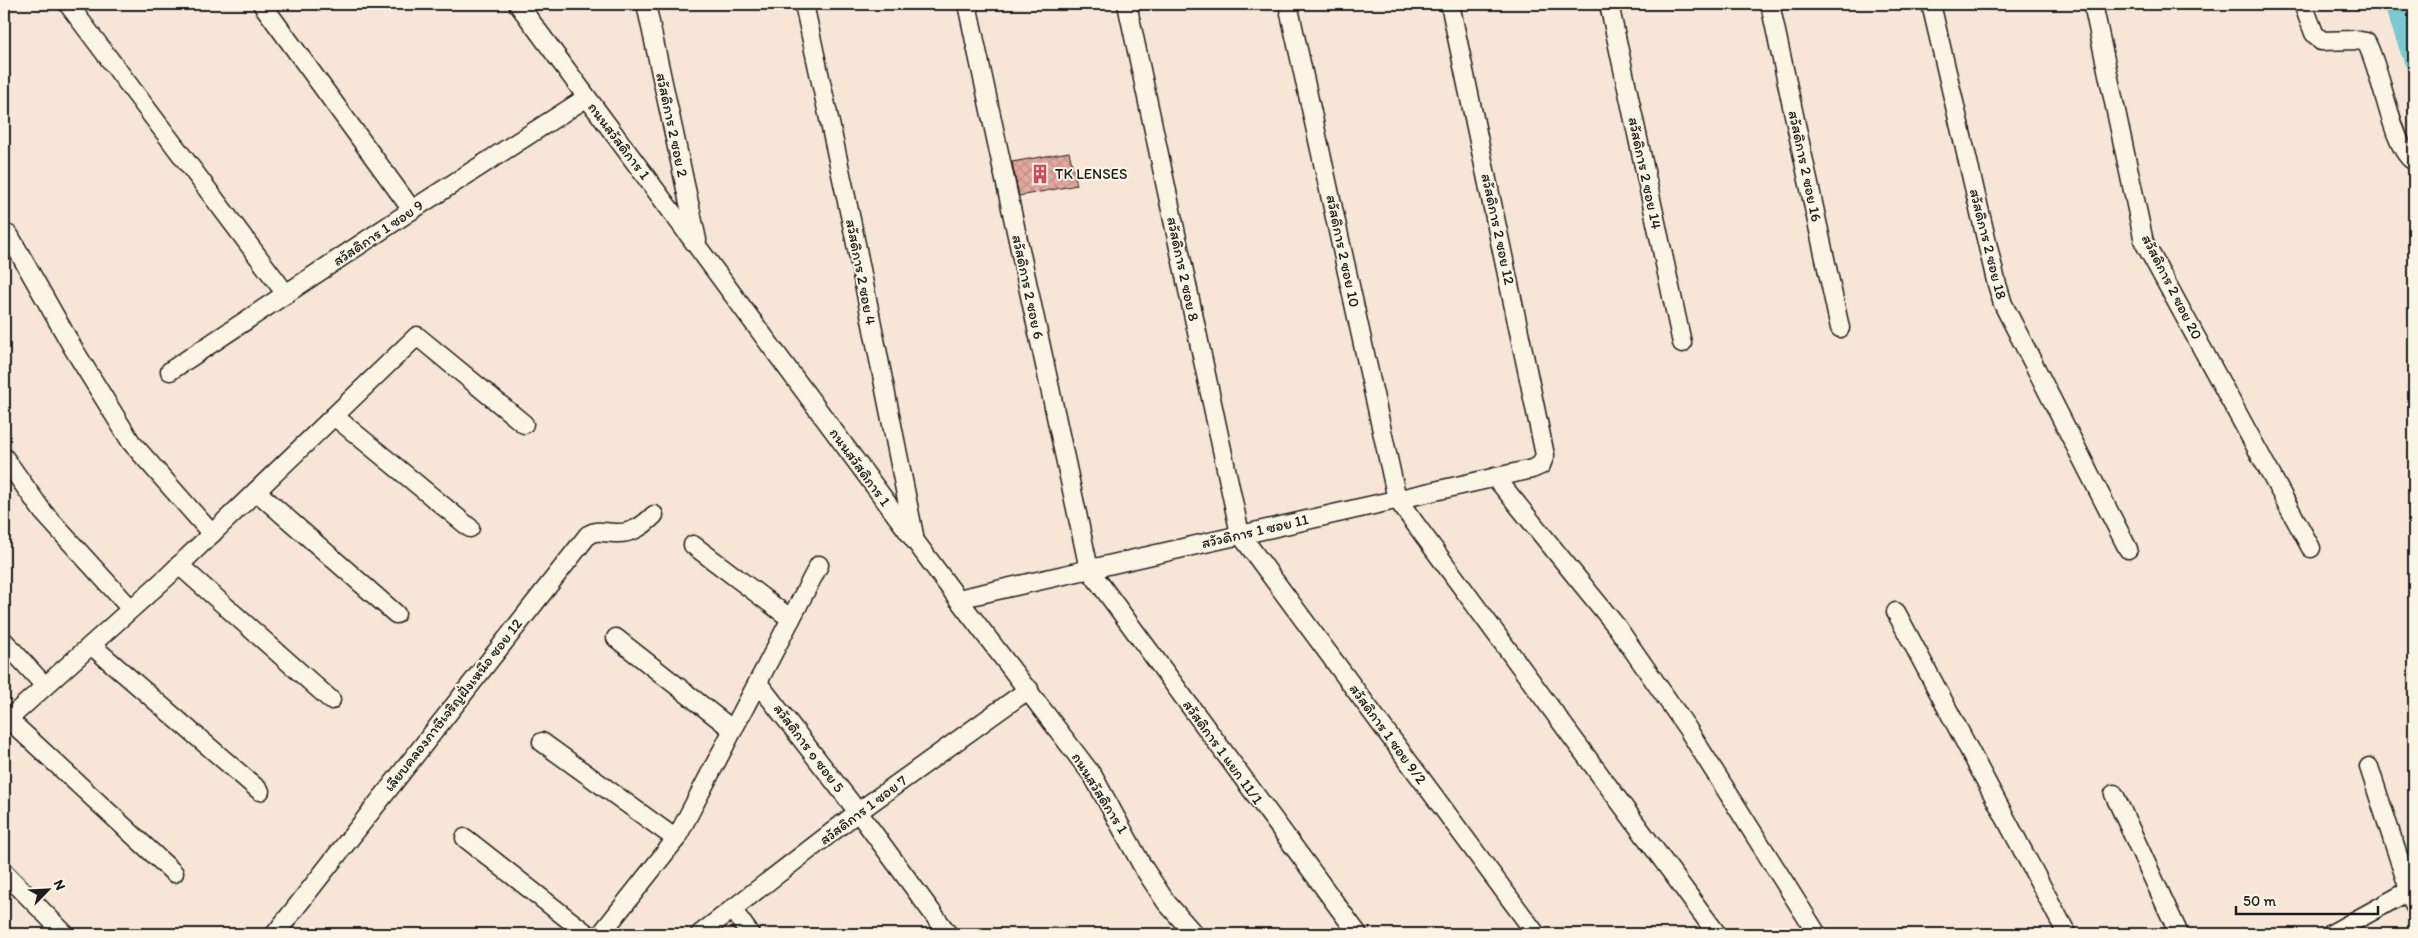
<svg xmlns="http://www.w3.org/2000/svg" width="2418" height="938" font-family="Itim,'Playpen Sans Thai',sans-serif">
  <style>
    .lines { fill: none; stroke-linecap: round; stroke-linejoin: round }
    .canal { stroke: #78cace; stroke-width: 20 }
    .building { fill: url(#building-cross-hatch); stroke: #1c1c1c }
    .minor-casing { stroke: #1c1c1c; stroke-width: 21 }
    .minor { stroke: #fcf5e5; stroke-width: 18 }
    .labels { text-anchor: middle; stroke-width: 4; stroke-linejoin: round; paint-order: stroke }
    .street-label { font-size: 15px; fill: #1c1c1c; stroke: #fcf5e5 }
    .poi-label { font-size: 15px; fill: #1c1c1c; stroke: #fcf5e5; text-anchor: start }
  </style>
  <defs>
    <pattern id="building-cross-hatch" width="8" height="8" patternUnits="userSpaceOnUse" patternTransform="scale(1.25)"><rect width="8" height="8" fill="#e3a9a0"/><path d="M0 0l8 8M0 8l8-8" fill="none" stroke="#c29189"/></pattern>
  </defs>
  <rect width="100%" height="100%" fill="#f7e6d7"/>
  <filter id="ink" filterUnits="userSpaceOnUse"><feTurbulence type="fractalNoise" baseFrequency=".02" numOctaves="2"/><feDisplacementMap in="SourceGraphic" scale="10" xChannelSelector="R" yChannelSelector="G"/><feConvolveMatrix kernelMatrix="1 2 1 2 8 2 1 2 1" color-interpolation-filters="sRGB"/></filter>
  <g filter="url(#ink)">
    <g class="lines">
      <polyline class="canal" points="2394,4 2414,61"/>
    </g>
    <polygon class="building" points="1069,152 1077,185 1019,196 1012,162"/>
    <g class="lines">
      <defs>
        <g id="minor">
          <polyline points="68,4 286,294"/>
          <polyline points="262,4 412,210"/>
          <polyline points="518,4 958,599 1093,776 1143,867 1166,902 1194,934"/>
          <polyline points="646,4 697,240"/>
          <polyline points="804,4 853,229 914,535"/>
          <polyline points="967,4 1089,569 1358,934"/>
          <polyline points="1127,4 1240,534 1536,934"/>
          <polyline points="1288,4 1397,499 1717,934"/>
          <polyline points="1609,4 1682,343"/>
          <polyline points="1770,4 1840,328"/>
          <polyline points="1931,4 1996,281 2003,304 2128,549"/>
          <polyline points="2093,4 2144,242 2311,548"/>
          <path d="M2303 4 2314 33 2321 41 2355 40 2366 42C2381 67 2393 152 2414 161"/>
          <polyline points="9,235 73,348 131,442 212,534"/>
          <polyline points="170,371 412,210 586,98"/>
          <polyline points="334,416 470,528"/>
          <polyline points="4,457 43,512 131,609"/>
          <polyline points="1495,477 1617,627 1687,728 1817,934"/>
          <polyline points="256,491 396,614"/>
          <polyline points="693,545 791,619"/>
          <polyline points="179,565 331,700"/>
          <polyline points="958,599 1532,469 1541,465 1545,455 1450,4"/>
          <polyline points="1896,612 2067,934"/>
          <polyline points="616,638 733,730"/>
          <polyline points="4,641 45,686"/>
          <polyline points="91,645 260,791"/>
          <polyline points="758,683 858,812 948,934"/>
          <polyline points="8,719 174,873"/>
          <polyline points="4,723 168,576 417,336 524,424"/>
          <polyline points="542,742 676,839"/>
          <polyline points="2369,767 2414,905"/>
          <polyline points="2114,794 2179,934"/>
          <polyline points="465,838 587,934"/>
          <polyline points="4,872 65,934"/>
          <polyline points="732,909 750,934"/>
          <path d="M275 934 588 535C598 529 604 533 615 533 632 534 643 526 654 515"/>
          <polyline points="601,934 676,839 819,565"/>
          <polyline points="700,934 858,812 1029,689"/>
          <polyline points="2331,934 2414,888"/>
        </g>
      </defs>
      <use href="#minor" class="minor-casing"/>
      <use href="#minor" class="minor"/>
    </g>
  </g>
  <defs>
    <symbol id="building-bare" viewBox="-9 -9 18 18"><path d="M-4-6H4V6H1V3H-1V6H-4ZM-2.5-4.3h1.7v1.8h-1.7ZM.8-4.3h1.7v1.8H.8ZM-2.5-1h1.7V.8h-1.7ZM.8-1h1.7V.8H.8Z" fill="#d1495b" stroke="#fcf5e5" stroke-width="2.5" paint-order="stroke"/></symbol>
  </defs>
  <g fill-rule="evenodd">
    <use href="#building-bare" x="1026" y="160" width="28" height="28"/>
  </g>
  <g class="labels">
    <g class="street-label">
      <text transform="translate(672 125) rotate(78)" y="5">สวัสดิการ 2 ซอย 2</text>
      <text transform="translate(619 141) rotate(53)" y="5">ถนนสวัสดิการ 1</text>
      <text transform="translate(1805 166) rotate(78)" y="5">สวัสดิการ 2 ซอย 16</text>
      <text transform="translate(1645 173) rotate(78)" y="5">สวัสดิการ 2 ซอย 14</text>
      <text transform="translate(1498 229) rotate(78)" y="5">สวัสดิการ 2 ซอย 12</text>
      <text transform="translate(378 233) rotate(-34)" y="5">สวัสดิการ 1 ซอย 9</text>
      <text transform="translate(1988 244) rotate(76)" y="5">สวัสดิการ 2 ซอย 18</text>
      <text transform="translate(1343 251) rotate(78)" y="5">สวัสดิการ 2 ซอย 10</text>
      <text transform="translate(1183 269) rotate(78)" y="5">สวัสดิการ 2 ซอย 8</text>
      <text transform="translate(861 272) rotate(79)" y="5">สวัสดิการ 2 ซอย 4</text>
      <text transform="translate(1028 287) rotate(78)" y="5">สวัสดิการ 2 ซอย 6</text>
      <text transform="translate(2172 287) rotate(63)" y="5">สวัสดิการ 2 ซอย 20</text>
      <text transform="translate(860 467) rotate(54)" y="5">ถนนสวัสดิการ 1</text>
      <text transform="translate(1255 531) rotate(-13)" y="5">สวัวดิการ 1 ซอย 11</text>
      <text transform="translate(453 705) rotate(-52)" y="5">เลียบคลองภาษีเจริญฝั่งเหนือ ซอย 12</text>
      <text transform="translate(1388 734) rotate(54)" y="5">สวัสดิการ 1 ซอย 9/2</text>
      <text transform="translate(809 748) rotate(53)" y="5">สวัสดิการ ๑ ซอย 5</text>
      <text transform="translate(1223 752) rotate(54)" y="5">สวัสดิการ 1 แยก 11/1</text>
      <text transform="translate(1100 793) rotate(58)" y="5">ถนนสวัสดิการ 1</text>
      <text transform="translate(863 810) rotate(-37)" y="5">สวัสดิการ 1 ซอย 7</text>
    </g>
    <g class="poi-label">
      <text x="1055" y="179">TK LENSES</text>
    </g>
  </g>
  <rect width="2418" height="938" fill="none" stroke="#fcf5e5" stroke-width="20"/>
  <rect x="10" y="10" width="2398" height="918" fill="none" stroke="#1c1c1c" stroke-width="2" filter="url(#ink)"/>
  <g transform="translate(48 890) rotate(66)" stroke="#fcf5e5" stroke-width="4" paint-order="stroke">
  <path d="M0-4L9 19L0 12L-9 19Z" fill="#1c1c1c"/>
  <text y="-8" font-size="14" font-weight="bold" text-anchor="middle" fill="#1c1c1c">N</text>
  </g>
  <path d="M2236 906v8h142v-8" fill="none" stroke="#1c1c1c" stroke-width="2.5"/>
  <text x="2243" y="906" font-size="15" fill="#1c1c1c" stroke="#fcf5e5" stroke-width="4" paint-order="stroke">50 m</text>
</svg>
